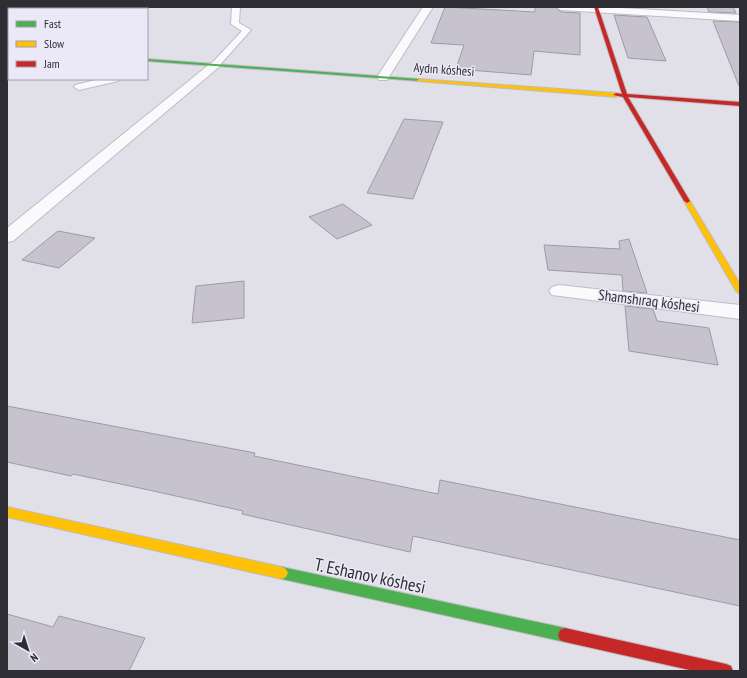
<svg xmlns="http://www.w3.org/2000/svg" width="747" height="678" font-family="'PT Sans Narrow',sans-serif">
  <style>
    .building { fill: #c6c3cf; stroke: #9c9ba2 }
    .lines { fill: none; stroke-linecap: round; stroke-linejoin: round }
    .lane-casing { stroke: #bebdc3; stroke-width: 2 }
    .street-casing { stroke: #bebdc3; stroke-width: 2 }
    .fast-casing { stroke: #bebdc3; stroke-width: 2 }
    .slow-casing { stroke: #bebdc3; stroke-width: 2 }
    .jam-casing { stroke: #bebdc3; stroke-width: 2 }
    .lane { fill: #fafafc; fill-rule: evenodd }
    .street { fill: #fafafc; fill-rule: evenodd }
    .fast { fill: #4caf50; fill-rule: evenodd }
    .slow { fill: #ffc107; fill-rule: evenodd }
    .jam { fill: #c62828; fill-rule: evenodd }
    .labels { text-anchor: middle; stroke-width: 3; stroke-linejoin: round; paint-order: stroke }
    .far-street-label { font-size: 13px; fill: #2f2e34; stroke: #ebe9f8 }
    .street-label { font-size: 15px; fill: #2f2e34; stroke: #ebe9f8 }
    .near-street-label { font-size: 18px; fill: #2f2e34; stroke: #ebe9f8 }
  </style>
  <rect width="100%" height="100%" fill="#e1e0e8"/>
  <g class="building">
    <polygon points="445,7 535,12 535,7 555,7 561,12 580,13 580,55 534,51 531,75 456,69 464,45 431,43"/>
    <polygon points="707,7 733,7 736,13 709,12"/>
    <polygon points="614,15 647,17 666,61 628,58"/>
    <polygon points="713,21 740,22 740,85 739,86"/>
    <polygon points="404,119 443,122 413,199 367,193"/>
    <polygon points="343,204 372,225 337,239 309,217"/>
    <polygon points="58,231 95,238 59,268 22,260"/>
    <polygon points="629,239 647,293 623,291 622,275 548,270 544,245 620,249 619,241"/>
    <polygon points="244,281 244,318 192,323 196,286"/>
    <polygon points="625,306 653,309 657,321 709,328 718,365 629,351"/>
    <polygon points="7,406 255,453 254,456 438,494 440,480 740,540 740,606 413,536 410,552 242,514 243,511 149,490 73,474 71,476 7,462"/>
    <polygon points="7,614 53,627 59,616 145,638 129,671 7,671"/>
  </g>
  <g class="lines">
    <defs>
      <g id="lane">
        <polygon points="232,7 240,7 239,23 251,30 218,67 212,67 210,65 212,63 242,31 231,24"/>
        <polygon points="100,79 119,79 118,81 79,90 74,87 75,85"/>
      </g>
      <g id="street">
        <polygon points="423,7 433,7 387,80 379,80 377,77"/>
        <polygon points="556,7 606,7 740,15 740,21 561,10"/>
        <polygon points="215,62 219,63 221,65 219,67 13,241 7,242 7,228 211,63"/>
        <polygon points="559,285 740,305 740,319 552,295 549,291 552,287"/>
      </g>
      <g id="fast">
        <polygon points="147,59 419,79 421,80 419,81 147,61"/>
        <polygon points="282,567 565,628 570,630 572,635 570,640 565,642 282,579 278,577 276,573 278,569"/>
      </g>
      <g id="slow">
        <polygon points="419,79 616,93 619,95 616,97 417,81 417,80"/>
        <polygon points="687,199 690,201 740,284 740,294 736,291 684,201"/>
        <polygon points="7,507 282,567 286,569 288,573 286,577 282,579 7,517"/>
      </g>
      <g id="jam">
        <polygon points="594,7 598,7 627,94 740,102 740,106 628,97 690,201 689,202 687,203 684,201 623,97 613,95 616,93 622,94"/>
        <rect x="7" y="46" width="2" height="2"/>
        <polygon points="565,628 726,664 731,666 733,671 694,671 565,642 560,640 558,635 560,630"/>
      </g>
    </defs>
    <use href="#lane" class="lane-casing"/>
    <use href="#street" class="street-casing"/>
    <use href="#fast" class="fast-casing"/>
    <use href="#slow" class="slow-casing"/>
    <use href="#jam" class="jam-casing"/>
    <use href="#lane" class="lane"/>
    <use href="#street" class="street"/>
    <use href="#fast" class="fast"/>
    <use href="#slow" class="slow"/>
    <use href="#jam" class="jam"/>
  </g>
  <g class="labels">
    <g class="far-street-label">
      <text transform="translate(444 69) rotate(4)" y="5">Aydın kóshesi</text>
    </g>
    <g class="street-label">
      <text transform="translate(649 301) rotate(7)" y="5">Shamshıraq kóshesi</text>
    </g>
    <g class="near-street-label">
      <text transform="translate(370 576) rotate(12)" y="6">T. Eshanov kóshesi</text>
    </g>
  </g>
  <rect width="747" height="678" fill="none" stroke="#2f2e34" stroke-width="16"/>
  <rect x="8" y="8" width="140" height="72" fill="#ebe9f8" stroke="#a09eaa"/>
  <rect x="16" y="21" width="20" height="6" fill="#4caf50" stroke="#a09eaa"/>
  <text x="44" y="28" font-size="12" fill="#2f2e34">Fast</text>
  <rect x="16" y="41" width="20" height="6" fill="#ffc107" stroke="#a09eaa"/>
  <text x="44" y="48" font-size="12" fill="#2f2e34">Slow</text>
  <rect x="16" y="61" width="20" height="6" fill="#c62828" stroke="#a09eaa"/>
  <text x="44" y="68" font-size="12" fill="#2f2e34">Jam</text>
  <g transform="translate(28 650) rotate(141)" stroke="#ebe9f8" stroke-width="3" paint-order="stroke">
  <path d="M0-3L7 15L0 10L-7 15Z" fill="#2f2e34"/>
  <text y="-6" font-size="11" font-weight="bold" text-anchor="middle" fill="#2f2e34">N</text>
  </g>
</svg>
